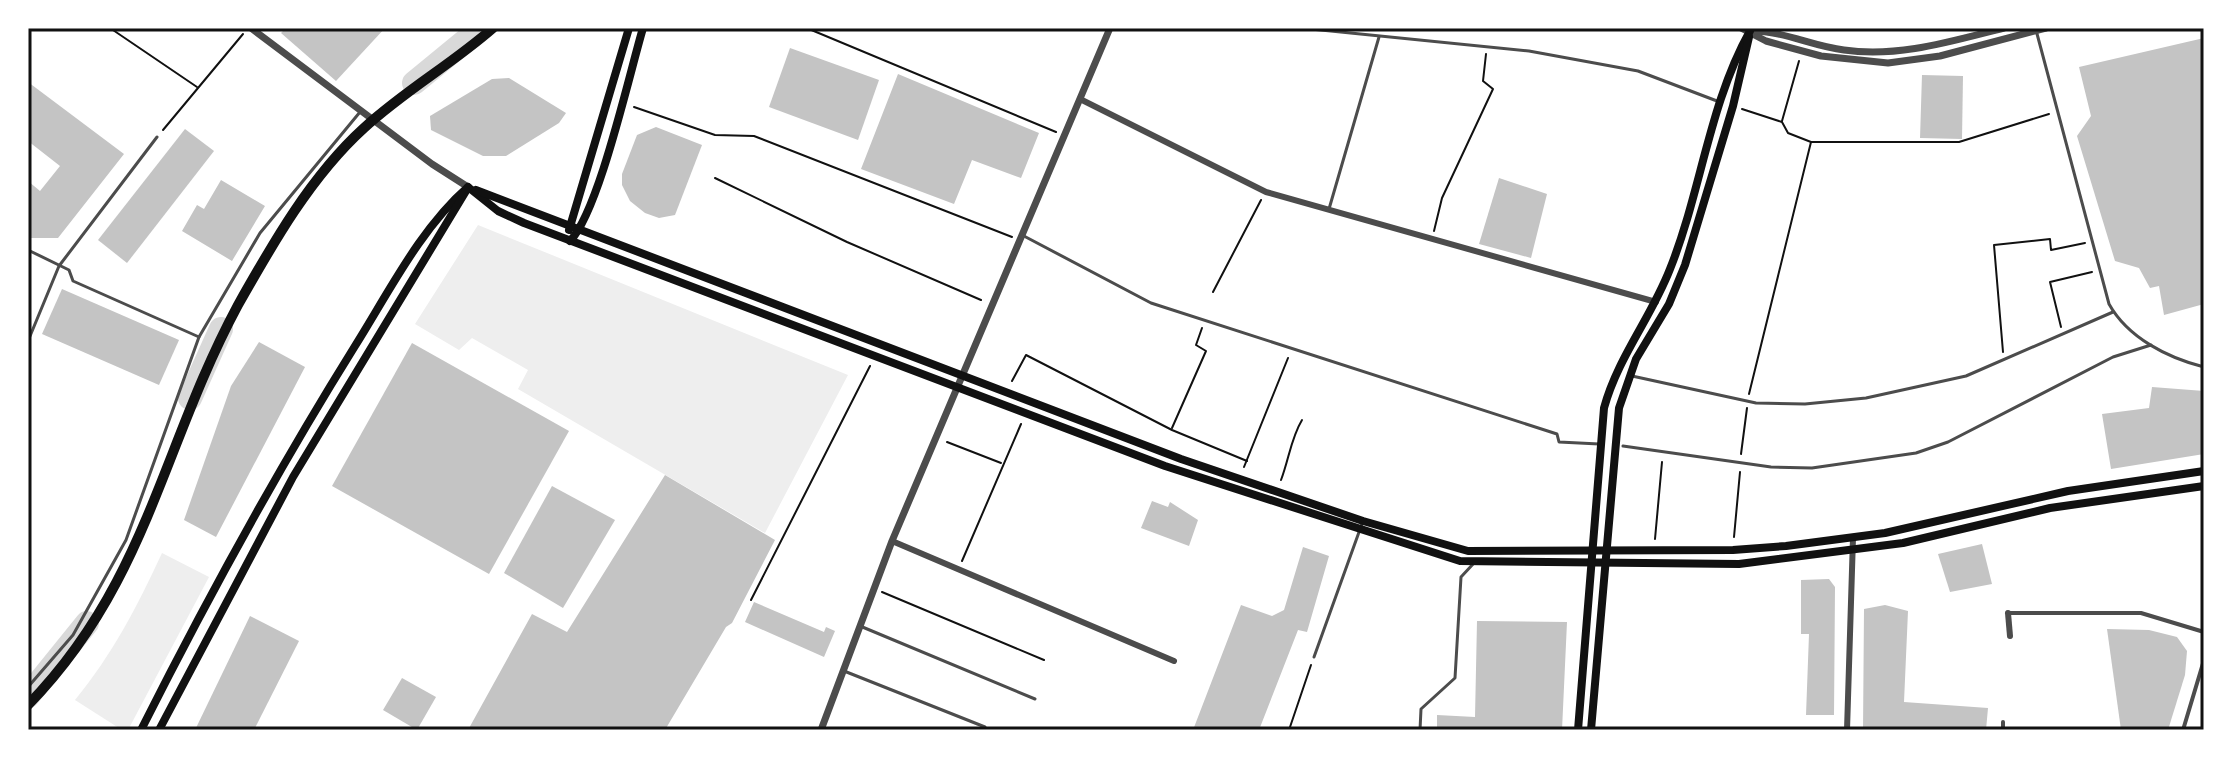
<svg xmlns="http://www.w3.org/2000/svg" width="2232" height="758" font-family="Raleway,sans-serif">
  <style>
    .green { fill: #eee }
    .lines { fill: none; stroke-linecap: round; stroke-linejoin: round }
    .river { stroke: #d9d9d9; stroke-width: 24 }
    .building { fill: #c4c4c4 }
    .path { stroke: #111; stroke-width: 2 }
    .service { stroke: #4c4c4c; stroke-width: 3 }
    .pedestrian { stroke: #4c4c4c; stroke-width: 4 }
    .minor { stroke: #4c4c4c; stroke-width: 6 }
    .tertiary { stroke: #4c4c4c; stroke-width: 7 }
    .secondary { stroke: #111; stroke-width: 8 }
    .trunk { stroke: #111; stroke-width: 10 }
    .neatline { fill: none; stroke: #111; stroke-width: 3 }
  </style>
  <rect width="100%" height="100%" fill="#fff"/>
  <g class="green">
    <polygon points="478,225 848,375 765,533 518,389 528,370 472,338 459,350 415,324"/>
    <path d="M162 553 209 577 128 730H122L75 700C112 655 137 607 162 553Z"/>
  </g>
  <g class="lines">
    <g class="river">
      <polyline points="414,83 481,28"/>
      <polyline points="190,398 221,329"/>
      <polyline points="28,696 87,623"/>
    </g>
  </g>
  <g class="building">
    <polygon points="286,28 385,28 336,81 281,33"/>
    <polygon points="2204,38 2204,304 2164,315 2159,286 2150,288 2139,268 2115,261 2077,136 2091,116 2079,67"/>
    <polygon points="790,48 879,80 858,140 769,107"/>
    <polygon points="898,74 1039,133 1021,178 972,160 954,204 861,169"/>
    <polygon points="1922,75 1963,76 1962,139 1920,138"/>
    <polygon points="509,78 566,113 559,123 506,156 483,156 431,130 430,116 492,79"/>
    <polygon points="28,82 124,154 58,238 28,238 28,181 40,191 60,166 28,141"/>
    <polygon points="656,127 702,145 675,215 659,218 645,213 630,201 622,185 622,174 637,135"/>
    <polygon points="185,129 214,151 127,263 98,240"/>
    <polygon points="1499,178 1547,194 1531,258 1479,244"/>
    <polygon points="221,180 265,206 232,261 182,231 197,205 204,209"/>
    <polygon points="62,289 179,340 159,385 42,334"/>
    <polygon points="259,342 305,367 216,537 184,520 231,386"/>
    <polygon points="412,343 569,431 489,574 332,486"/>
    <polygon points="2152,387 2204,391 2204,454 2111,469 2102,414 2149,408"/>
    <polygon points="665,475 775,540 732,623 726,627 665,730 468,730 532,614 567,632"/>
    <polygon points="552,486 615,520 563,608 504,573"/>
    <polygon points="1152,501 1168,507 1170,502 1198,520 1189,546 1141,528"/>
    <polygon points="1982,544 1992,584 1950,592 1938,554"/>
    <polygon points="1303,547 1329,556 1307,632 1298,630 1259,730 1193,730 1241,605 1272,616 1284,610"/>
    <polygon points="1829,579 1835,587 1834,715 1806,715 1809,634 1801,634 1801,580"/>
    <polygon points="754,602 824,632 826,627 835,631 824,657 745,622"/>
    <polygon points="1885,605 1908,611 1904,702 1988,708 1986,730 1863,730 1864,609"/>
    <polygon points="250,616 299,641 254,730 195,730"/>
    <polygon points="1477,621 1567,622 1562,730 1437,730 1437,715 1475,717"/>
    <polygon points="2107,629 2149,630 2177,637 2187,651 2185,675 2168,730 2121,730"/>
    <polygon points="402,678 436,697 417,730 383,710"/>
  </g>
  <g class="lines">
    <g class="path">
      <polyline points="110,28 197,87"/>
      <polyline points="794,28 809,29 1056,132"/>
      <polyline points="634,107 715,135 754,136 1012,237"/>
      <polyline points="1742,109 1782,122 1788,133 1811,142 1959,142 2049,114"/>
      <polyline points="1782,121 1799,61"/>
      <polyline points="163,130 243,34"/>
      <polyline points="715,178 847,242 981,300"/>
      <polyline points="1434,231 1442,198 1493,89 1483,81 1486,54"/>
      <polyline points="1213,292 1261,200"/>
      <polyline points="2061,327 2050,282 2092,272"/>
      <polyline points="2003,352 1994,245 2050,239 2051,250 2085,243"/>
      <polyline points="1012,381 1026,355 1172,430 1247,461"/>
      <polyline points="1749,394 1811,142"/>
      <polyline points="1172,428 1206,351 1196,345 1202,328"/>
      <polyline points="947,442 1001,463"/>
      <polyline points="1741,454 1747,408"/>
      <polyline points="1244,467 1288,358"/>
      <path d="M1281 480C1289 459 1291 438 1302 420"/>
      <polyline points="1734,537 1740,472"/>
      <polyline points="1655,539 1662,462"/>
      <polyline points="962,561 1021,424"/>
      <polyline points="882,592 1044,660"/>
      <polyline points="751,600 870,366"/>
      <polyline points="1289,730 1311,665"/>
    </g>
    <g class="service">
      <polyline points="1301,28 1529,51 1638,71 1717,101"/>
      <path d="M2036 30 2109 304C2128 338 2168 358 2204 367"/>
      <polyline points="1329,209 1379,37"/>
      <polyline points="1022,235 1151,303 1557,434 1559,442 1599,444"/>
      <polyline points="28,250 69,270 73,281 199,337"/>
      <polyline points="28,341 59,266 157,137"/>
      <polyline points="1632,376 1756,403 1805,404 1866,398 1966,376 2113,312"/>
      <polyline points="1623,446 1771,467 1812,468 1916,453 1948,442 2113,357 2151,345"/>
      <polyline points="860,626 1035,699"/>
      <polyline points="1314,657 1363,521"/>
      <polyline points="844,671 985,727"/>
      <polyline points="28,687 73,635 126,540 199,337 260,233 360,112"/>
      <polyline points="1420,730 1421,709 1455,678 1461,577 1474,563"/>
    </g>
    <g class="pedestrian">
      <polyline points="2008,613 2141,613 2204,632"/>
      <polyline points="2003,730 2003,722"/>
      <polyline points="2183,730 2204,660"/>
    </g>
    <g class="minor">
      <polyline points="1080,99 1266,192 1656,302"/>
      <polyline points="892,541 1174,661"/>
      <polyline points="2008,613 2010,636"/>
      <polyline points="1847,730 1853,538"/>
    </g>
    <g class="tertiary">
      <polyline points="251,28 432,164 468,187"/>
      <polyline points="1741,28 1766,41 1821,56 1888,63 1940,56 2046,28"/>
      <path d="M1752 31C1784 31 1812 46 1844 50 1898 58 1952 41 2004 28"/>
      <polyline points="821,730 892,541 1110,28"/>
    </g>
    <g class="secondary">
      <polyline points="468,187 498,211 524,223 1165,466 1460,561 1739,564 1903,543 2050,508 2204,486"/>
      <polyline points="476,190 1181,459 1363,521 1468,551 1733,550 1786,546 1885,533 2068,491 2204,471"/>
      <polyline points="569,230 629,28"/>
      <path d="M570 241C599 211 629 75 643 28"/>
      <path d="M141 730C207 599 277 471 355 346 389 292 420 229 468 187"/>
      <polyline points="159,730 293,477 466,191"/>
      <path d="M1578 730 1604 408C1618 357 1651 318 1670 269 1701 192 1709 104 1750 31"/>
      <polyline points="1591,730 1619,408 1636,359 1669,304 1685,265 1733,106 1749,37"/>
    </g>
    <path class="trunk" d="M28 705C147 583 162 446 238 305 273 243 311 176 364 128 404 91 452 64 493 28"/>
  </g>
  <rect width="2232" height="758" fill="none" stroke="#ffffff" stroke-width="60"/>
  <rect x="30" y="30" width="2172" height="698" class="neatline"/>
</svg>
